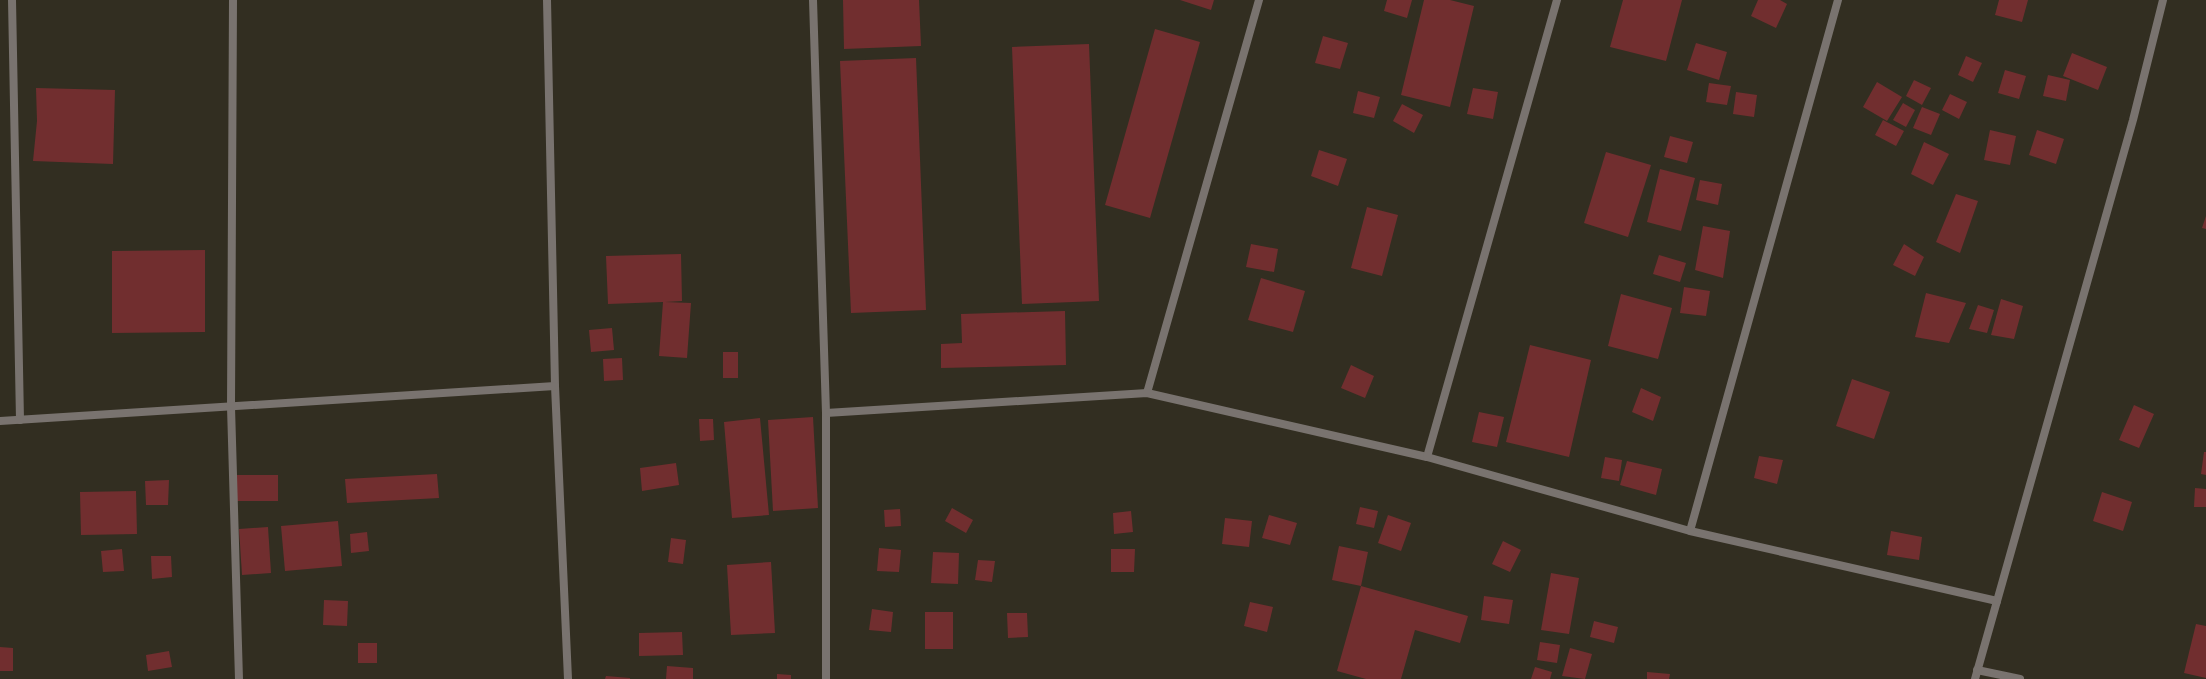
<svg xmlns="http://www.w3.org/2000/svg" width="2206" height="679" font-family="Karla,sans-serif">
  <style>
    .building { fill: #712e2f }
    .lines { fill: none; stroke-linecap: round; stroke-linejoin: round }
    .minor { stroke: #79736f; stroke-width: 8 }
    .tertiary { stroke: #79736f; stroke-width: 8 }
  </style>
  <rect width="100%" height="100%" fill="#322e21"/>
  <g class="building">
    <polygon points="843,0 919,0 921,46 844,49"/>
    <polygon points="1180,0 1214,0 1211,10"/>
    <polygon points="1387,0 1412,0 1407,18 1384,11"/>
    <polygon points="1424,0 1450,0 1474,6 1450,107 1401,95"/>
    <polygon points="1623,0 1682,0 1666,61 1610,47"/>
    <polygon points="1758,0 1780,0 1787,4 1776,28 1751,16"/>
    <polygon points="1999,0 2028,0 2022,22 1995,15"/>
    <polygon points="1155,29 1200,42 1150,218 1105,205"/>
    <polygon points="1323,36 1348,43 1340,69 1315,63"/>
    <polygon points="1696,43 1727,52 1719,80 1687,70"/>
    <polygon points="1089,44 1099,301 1022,304 1012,47"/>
    <polygon points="2072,53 2107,67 2098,90 2063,76"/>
    <polygon points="1966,56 1982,63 1973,82 1958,75"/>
    <polygon points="916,58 926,310 851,313 840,61"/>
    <polygon points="2005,70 2026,76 2019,99 1998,93"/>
    <polygon points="2048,75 2070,80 2066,101 2043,96"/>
    <polygon points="1914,80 1931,88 1922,105 1906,96"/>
    <polygon points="1877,82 1902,97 1887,121 1863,107"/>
    <polygon points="1709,83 1731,86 1727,105 1706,102"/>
    <polygon points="36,88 115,90 113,164 33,161 37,121"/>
    <polygon points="1473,88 1498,92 1493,119 1467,114"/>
    <polygon points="1358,91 1380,97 1374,118 1353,113"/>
    <polygon points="1736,92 1757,95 1754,117 1733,114"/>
    <polygon points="1950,94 1967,102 1959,119 1942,110"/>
    <polygon points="1903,103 1915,110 1906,127 1893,120"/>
    <polygon points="1402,104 1423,115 1414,133 1393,121"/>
    <polygon points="1922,107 1940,114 1931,135 1913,128"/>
    <polygon points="1883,120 1904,131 1896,146 1875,135"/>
    <polygon points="1990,130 2016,136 2010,165 1984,160"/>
    <polygon points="2037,130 2064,139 2056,164 2029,155"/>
    <polygon points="1670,136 1693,142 1687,163 1664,157"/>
    <polygon points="1924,142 1949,154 1933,185 1911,174"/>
    <polygon points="1319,150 1347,159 1338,186 1311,176"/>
    <polygon points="1606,152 1651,165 1628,237 1584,223"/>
    <polygon points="1660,169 1695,178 1681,231 1647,222"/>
    <polygon points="1700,180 1722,184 1718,205 1696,200"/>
    <polygon points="1956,194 1978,201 1960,253 1936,242"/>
    <polygon points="1367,207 1398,215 1382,276 1351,268"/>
    <polygon points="2206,216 2206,229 2202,228"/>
    <polygon points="1703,226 1730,231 1723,278 1695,270"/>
    <polygon points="1251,244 1278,249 1274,272 1246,267"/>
    <polygon points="1904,244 1924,257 1915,276 1893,265"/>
    <polygon points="205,250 205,332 112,333 112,251"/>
    <polygon points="681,254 682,301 665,302 691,303 687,358 659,356 663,302 608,304 606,256"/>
    <polygon points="1659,255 1686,263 1680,282 1653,274"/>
    <polygon points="1261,278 1305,291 1293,332 1248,320"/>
    <polygon points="1684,287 1710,291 1706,316 1680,313"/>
    <polygon points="1926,293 1966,303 1949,343 1915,337"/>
    <polygon points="1621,294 1672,308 1658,359 1608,346"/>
    <polygon points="2001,299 2023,306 2014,339 1991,335"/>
    <polygon points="1978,305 1994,310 1987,333 1969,329"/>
    <polygon points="1065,311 1066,365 941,368 941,344 962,343 961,314"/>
    <polygon points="612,328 614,350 591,352 589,330"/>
    <polygon points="1530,345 1591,360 1569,457 1506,442"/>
    <rect x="723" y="352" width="15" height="26"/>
    <polygon points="622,358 623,380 604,381 603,359"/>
    <polygon points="1351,365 1374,376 1365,398 1341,388"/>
    <polygon points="1852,379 1890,392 1874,439 1836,426"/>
    <polygon points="1641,388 1661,397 1653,421 1632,412"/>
    <polygon points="2134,405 2154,414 2139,448 2119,440"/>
    <polygon points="1479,412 1504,417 1497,447 1472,442"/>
    <polygon points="813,417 818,508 773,511 768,420"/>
    <polygon points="760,418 769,515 732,518 724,422"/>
    <polygon points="699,419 713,419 714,440 700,441"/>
    <polygon points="2204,452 2206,452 2206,475 2201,474"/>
    <polygon points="1759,456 1783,460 1777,484 1754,478"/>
    <polygon points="1605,457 1622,460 1619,481 1601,478"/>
    <polygon points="1627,461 1662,469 1656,495 1620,485"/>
    <polygon points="676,463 679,485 642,491 640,468"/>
    <polygon points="437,474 439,498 347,503 345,479"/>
    <polygon points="235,475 278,475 278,501 234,501"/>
    <polygon points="169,480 168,505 146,505 145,481"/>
    <polygon points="2195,488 2206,489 2206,507 2194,507"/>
    <polygon points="136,491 137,534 81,535 80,492"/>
    <polygon points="2102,492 2132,502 2123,531 2093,521"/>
    <polygon points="1360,507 1378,511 1374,528 1356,524"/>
    <polygon points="952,508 973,520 966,533 945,521"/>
    <polygon points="900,509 901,526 885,527 884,510"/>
    <polygon points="1131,511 1133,532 1114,534 1113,513"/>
    <polygon points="1269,515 1297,523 1290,545 1262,538"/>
    <polygon points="1388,515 1411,523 1401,551 1378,543"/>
    <polygon points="1225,518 1252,521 1249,547 1222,544"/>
    <polygon points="338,521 342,566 285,571 281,526"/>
    <polygon points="268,527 271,573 242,575 239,529"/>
    <polygon points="1891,531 1922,537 1919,560 1887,555"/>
    <polygon points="367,532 369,551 351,553 350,534"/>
    <polygon points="671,538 686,540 683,564 668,562"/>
    <polygon points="1503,541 1521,550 1510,572 1492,564"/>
    <polygon points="1339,546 1368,552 1361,586 1468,616 1460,643 1415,630 1401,679 1366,679 1337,671 1361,586 1332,580"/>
    <polygon points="879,548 901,550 899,572 877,571"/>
    <polygon points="122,549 124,571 103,572 101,551"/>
    <polygon points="1111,549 1135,549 1134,572 1111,572"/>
    <polygon points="933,552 959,553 958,584 931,583"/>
    <polygon points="151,556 171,556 172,577 152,579"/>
    <polygon points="978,560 995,561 992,582 975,580"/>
    <polygon points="771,562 775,633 731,635 727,565"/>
    <polygon points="1551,573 1579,578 1569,634 1541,630"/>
    <polygon points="1484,596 1513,600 1509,624 1481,620"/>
    <polygon points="324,600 348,601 347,626 323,625"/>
    <polygon points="1250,602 1273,607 1267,632 1244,626"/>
    <polygon points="872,609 893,612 891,632 869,630"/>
    <rect x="925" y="612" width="28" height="37"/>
    <polygon points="1007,613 1027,613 1028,637 1008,638"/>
    <polygon points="1594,621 1618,627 1614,643 1590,637"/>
    <polygon points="2196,624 2206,626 2206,678 2184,673"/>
    <polygon points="682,632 683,655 639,656 639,633"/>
    <polygon points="1540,642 1560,645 1557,663 1537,660"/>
    <rect x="358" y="643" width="19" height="20"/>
    <polygon points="0,647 13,648 13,671 0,671"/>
    <polygon points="1570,648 1592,654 1585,679 1562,676"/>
    <polygon points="169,651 172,667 148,671 146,655"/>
    <polygon points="667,666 693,668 693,679 666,679"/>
    <polygon points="1535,667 1552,672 1550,679 1531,679"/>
    <polygon points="1647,672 1670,674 1669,679 1647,679"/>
    <polygon points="777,674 791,675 791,679 777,679"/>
    <polygon points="606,676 630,678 630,679 605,679"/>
  </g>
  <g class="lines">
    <g class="minor">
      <polyline points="12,0 20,420"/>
      <polyline points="233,0 231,407 239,679"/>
      <polyline points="547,0 555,386 568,679"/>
      <polyline points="813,0 826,413 826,679"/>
      <polyline points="1147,393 1259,0"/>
      <polyline points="826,413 1147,393 1427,457 1690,531 1997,601"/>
      <polyline points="0,421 555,386"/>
      <polyline points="1427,457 1557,0"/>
      <polyline points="1690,531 1838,0"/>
      <polyline points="1977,670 2020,679"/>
    </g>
    <polyline class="tertiary" points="1975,679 2133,120 2163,0"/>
  </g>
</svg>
